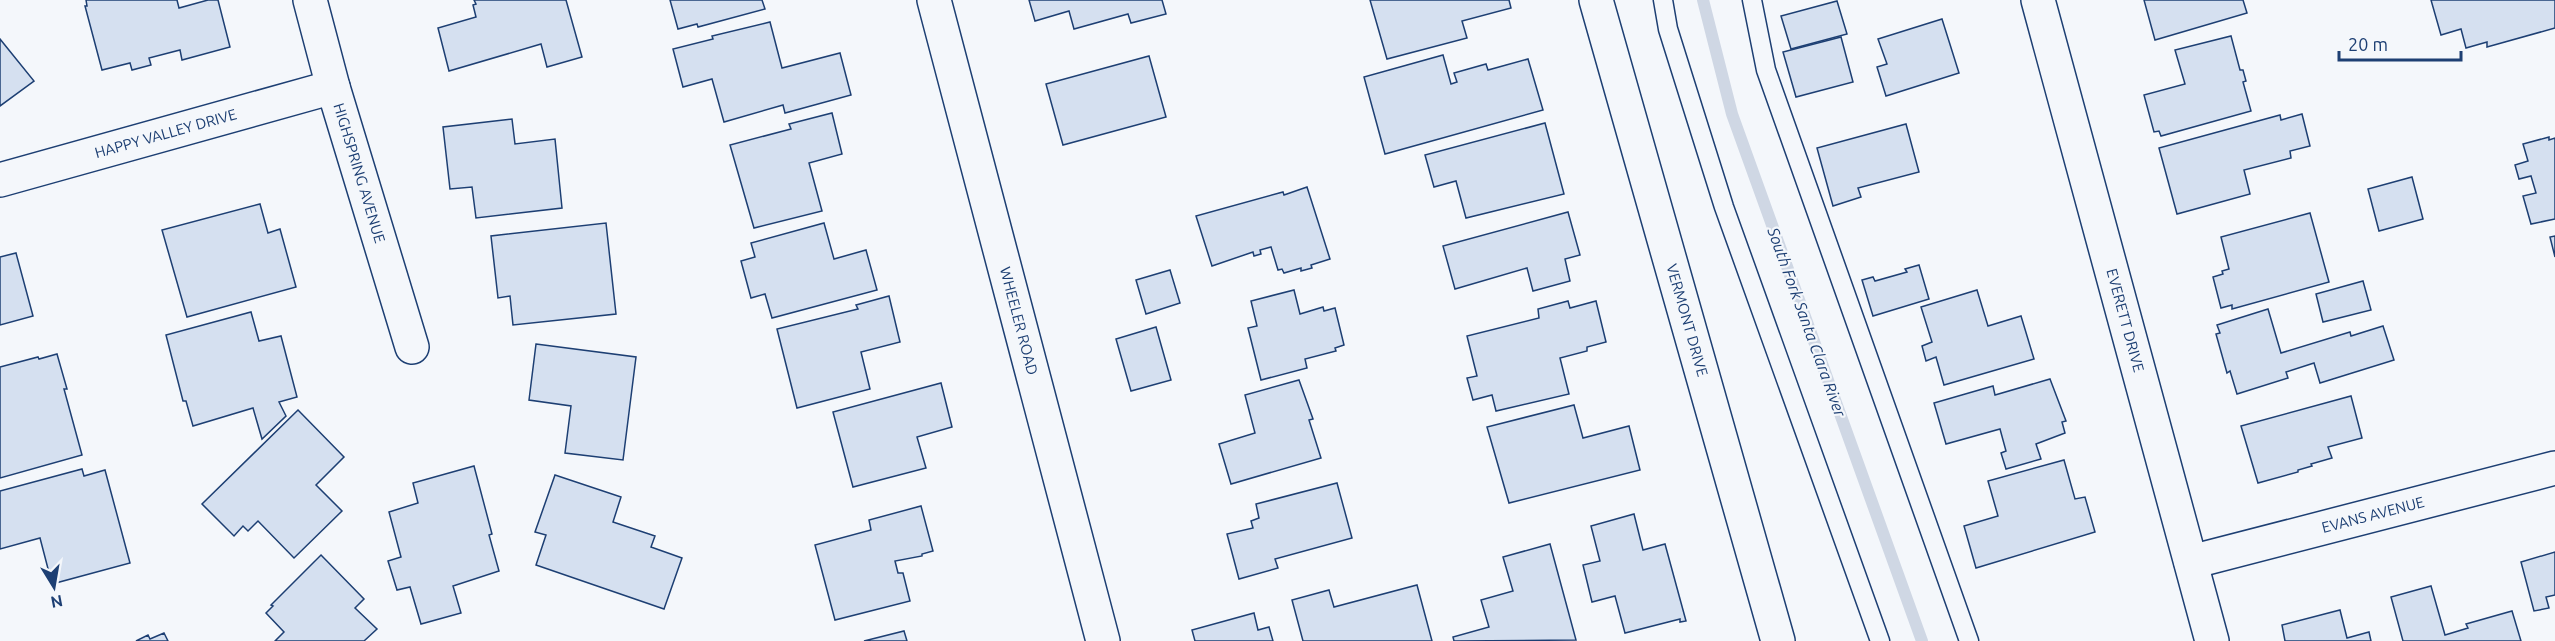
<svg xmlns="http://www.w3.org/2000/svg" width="2555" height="641" font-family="Ubuntu,sans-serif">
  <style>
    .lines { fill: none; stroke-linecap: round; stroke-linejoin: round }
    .stream { stroke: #cfd7e4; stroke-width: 12 }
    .building { fill: #d5e0f0; stroke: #1d3f73; stroke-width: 1.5 }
    .service-casing { stroke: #1d3f73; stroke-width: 21 }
    .minor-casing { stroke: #1d3f73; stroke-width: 36 }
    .service { stroke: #f4f7fb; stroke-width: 18 }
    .minor { stroke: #f4f7fb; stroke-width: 33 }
    .labels { text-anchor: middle; stroke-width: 4.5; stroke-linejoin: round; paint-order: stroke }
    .street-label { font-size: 15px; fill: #1d3f73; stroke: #f4f7fb }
    .water-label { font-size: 16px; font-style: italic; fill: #1d3f73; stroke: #f4f7fb }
  </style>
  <rect width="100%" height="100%" fill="#f4f7fb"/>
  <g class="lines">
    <polyline class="stream" points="1703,0 1732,114 1922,641"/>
  </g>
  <g class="building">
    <polygon points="86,0 177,0 179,8 208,0 218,0 230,47 182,60 180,50 149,58 151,65 132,70 130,63 102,70 85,6 87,6"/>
    <polygon points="474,0 566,0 582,57 547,67 541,44 449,71 438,28 476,17 473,5 476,4"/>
    <polygon points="670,0 762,0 765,9 698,27 697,24 678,29"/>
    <polygon points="1029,0 1162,0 1166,14 1131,23 1128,14 1074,29 1069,11 1035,21"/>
    <polygon points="1370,0 1509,0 1511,8 1462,21 1467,38 1387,59"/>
    <polygon points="2144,0 2243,0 2247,13 2155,40"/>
    <polygon points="2431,0 2555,0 2555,28 2487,47 2487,42 2466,48 2461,29 2441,35"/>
    <polygon points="1837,1 1847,34 1791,49 1781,16"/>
    <polygon points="1942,19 1959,73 1886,96 1877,67 1887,64 1878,39"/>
    <polygon points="770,22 782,68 840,53 851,95 785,113 783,105 724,122 712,79 683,87 673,49 713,39 712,36"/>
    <polygon points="2231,36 2240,70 2243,70 2246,81 2243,82 2251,111 2161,136 2159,131 2154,132 2144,95 2185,84 2175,50"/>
    <polygon points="1841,37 1853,82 1796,97 1783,52"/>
    <polygon points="0,39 34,81 0,106"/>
    <polygon points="1443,55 1451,84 1457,82 1454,73 1486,64 1488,70 1528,59 1543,110 1385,154 1364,77"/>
    <polygon points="1149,56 1166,117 1063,145 1046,84"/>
    <polygon points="832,113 842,154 809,163 822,211 754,228 730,145 791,129 789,124"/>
    <polygon points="2302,114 2310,146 2290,151 2291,158 2244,170 2250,194 2177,214 2159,148 2280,115 2281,120"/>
    <polygon points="512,119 515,144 555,139 562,208 476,218 472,187 450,189 443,127"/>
    <polygon points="1545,123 1564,194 1466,218 1456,181 1434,187 1425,155"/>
    <polygon points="1906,124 1919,172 1858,188 1861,197 1833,206 1817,148"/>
    <polygon points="2549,137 2549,140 2555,138 2555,219 2531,224 2523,196 2536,193 2531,176 2519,179 2515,165 2528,161 2523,144"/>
    <polygon points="2412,177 2423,219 2379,231 2368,189"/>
    <polygon points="1307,187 1330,259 1311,265 1312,268 1301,271 1301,268 1284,273 1282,269 1278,270 1271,247 1260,250 1261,254 1254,256 1253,252 1212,266 1196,216 1283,192 1284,195"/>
    <polygon points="260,204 268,233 280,229 296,287 187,317 162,230"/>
    <polygon points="1568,212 1580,255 1565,259 1570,281 1533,291 1527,268 1455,289 1443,246"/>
    <polygon points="2310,213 2329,282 2232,309 2232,305 2221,308 2213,277 2223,274 2222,271 2229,269 2221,237"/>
    <polygon points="606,223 616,314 513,325 510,296 498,298 491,236"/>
    <polygon points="824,223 834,259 866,250 877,290 772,318 765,294 751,298 741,261 755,257 751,243"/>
    <polygon points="2555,236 2555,257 2550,237"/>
    <polygon points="16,253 33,316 0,325 0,257"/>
    <polygon points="1919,265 1929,299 1873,316 1862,280 1873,277 1875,281 1907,272 1905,269"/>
    <polygon points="1170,270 1180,303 1146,314 1136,280"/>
    <polygon points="2363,281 2371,310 2323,322 2316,294"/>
    <polygon points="1294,290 1300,314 1323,307 1324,311 1335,308 1344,345 1335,348 1336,351 1305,359 1307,368 1261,380 1248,328 1257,326 1251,301"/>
    <polygon points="1977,290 1988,326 2021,316 2034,359 1944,385 1936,357 1926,361 1922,346 1932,342 1921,307"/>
    <polygon points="889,296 900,342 861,352 870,389 797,408 777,329 858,309 856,305"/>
    <polygon points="1568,301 1570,308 1596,301 1606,342 1587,347 1587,351 1560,358 1569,394 1496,411 1492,395 1473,400 1467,378 1477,376 1467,336 1539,318 1538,309"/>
    <polygon points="2268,309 2281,353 2350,332 2351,336 2383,326 2394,360 2320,383 2314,363 2286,372 2288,378 2237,394 2230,371 2227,373 2216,334 2220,333 2217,325"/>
    <polygon points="251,312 259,341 281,336 297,397 279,402 286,416 262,439 253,408 193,426 186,401 183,401 166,335"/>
    <polygon points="1156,327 1171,380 1131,391 1116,339"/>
    <polygon points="536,344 636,357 623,460 565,453 571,406 529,400"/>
    <polygon points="57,354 67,389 64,389 82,455 0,478 0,367 38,357 39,359"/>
    <polygon points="2050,379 2066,421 2062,422 2065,433 2036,444 2041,459 2006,469 2001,453 2006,451 2000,429 1946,444 1934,403 1993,386 1995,395"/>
    <polygon points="1299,380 1313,419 1309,420 1321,458 1231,484 1219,444 1255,433 1245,395"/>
    <polygon points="941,383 952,427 917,437 926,468 853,487 833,412"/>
    <polygon points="2351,396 2362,438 2328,447 2332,458 2311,464 2312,466 2298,470 2298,472 2258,483 2241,426"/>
    <polygon points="1574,405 1583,438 1629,426 1640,470 1509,503 1487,427"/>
    <polygon points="298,410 344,457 316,485 342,511 294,558 258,521 248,531 243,526 234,536 202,504"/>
    <polygon points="2064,460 2075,499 2085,497 2095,532 1976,568 1964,526 1998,516 1988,481"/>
    <polygon points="474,466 492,534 489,535 499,571 453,586 461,613 421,624 410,587 397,590 388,561 401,557 389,512 418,503 413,483"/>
    <polygon points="82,469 84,476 105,470 130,563 52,584 40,538 0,549 0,491"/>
    <polygon points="555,475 621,497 613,522 655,536 651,547 682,558 664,609 536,565 546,535 535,532"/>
    <polygon points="1337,483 1352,538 1275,559 1278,568 1239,579 1227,534 1253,528 1251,521 1259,518 1256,504"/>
    <polygon points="921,506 933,551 922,554 922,556 895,561 898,573 903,573 910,601 835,620 815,545 871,530 869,520"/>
    <polygon points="1634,514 1643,550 1665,544 1686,621 1680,622 1680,619 1625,633 1615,596 1592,602 1583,565 1600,561 1591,526"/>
    <polygon points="1550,544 1576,640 1454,641 1453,637 1489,627 1481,600 1513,591 1503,557"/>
    <polygon points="2555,552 2555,595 2546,597 2549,608 2534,611 2521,562"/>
    <polygon points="321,555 364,599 355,608 377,629 364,641 275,641 284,632 266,613 273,606 271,605"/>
    <polygon points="1417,585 1432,641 1303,641 1292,600 1329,590 1334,607"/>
    <polygon points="2431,586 2445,635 2468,628 2466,624 2512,611 2521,641 2403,641 2391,597"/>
    <polygon points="2340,610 2347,638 2369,632 2371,641 2285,641 2282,625"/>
    <polygon points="1254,613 1258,630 1269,627 1273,641 1195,641 1192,630"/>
    <polygon points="904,631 907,641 864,641"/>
    <polygon points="164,633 168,641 136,641 148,635 150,639"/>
  </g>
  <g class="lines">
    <defs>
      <g id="service">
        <polyline points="1663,0 1668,29 1724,207 1880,641"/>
        <polyline points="1752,0 1766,70 1969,641"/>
      </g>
      <g id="minor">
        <path id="s1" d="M310 0 333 87 412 347"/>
        <path id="s2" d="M934 0 1103 641"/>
        <path id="s3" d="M1596 0 1778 641"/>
        <path id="s4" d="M2038 0 2212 641"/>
        <path id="s5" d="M0 180 333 87"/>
        <path id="s6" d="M2191 562 2555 468"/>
      </g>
    </defs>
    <use href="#service" class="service-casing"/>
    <use href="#minor" class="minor-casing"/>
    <use href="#service" class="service"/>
    <use href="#minor" class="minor"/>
  </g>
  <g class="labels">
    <g class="street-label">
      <text dy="5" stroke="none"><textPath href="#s5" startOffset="172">HAPPY VALLEY DRIVE</textPath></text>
      <text dy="5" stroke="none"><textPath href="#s1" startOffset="180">HIGHSPRING AVENUE</textPath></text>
      <text dy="5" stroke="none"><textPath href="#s2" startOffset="332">WHEELER ROAD</textPath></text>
      <text dy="5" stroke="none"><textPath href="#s3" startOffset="333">VERMONT DRIVE</textPath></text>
      <text dy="5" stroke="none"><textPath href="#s4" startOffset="332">EVERETT DRIVE</textPath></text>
      <text dy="5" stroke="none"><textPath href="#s6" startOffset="188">EVANS AVENUE</textPath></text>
    </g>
    <g class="water-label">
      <text transform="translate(1807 322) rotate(70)" y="6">South Fork Santa Clara River</text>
    </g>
  </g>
  <g transform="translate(54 587) rotate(169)" stroke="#f4f7fb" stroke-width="4.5" paint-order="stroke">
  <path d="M0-4.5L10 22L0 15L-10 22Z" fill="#1d3f73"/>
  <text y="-9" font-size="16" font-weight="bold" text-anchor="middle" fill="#1d3f73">N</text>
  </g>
  <path d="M2339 51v9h122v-9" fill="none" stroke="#1d3f73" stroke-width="3"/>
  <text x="2348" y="51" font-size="18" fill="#1d3f73" stroke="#f4f7fb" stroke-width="4.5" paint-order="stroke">20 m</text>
</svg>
